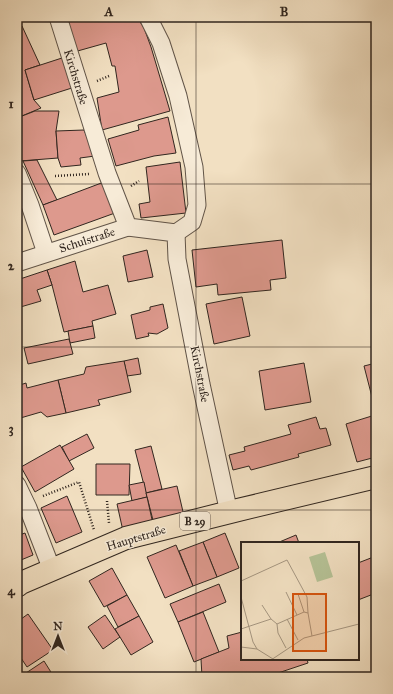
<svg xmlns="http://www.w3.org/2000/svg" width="393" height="694" font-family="'IM FELL Great Primer',serif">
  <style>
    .building { fill: #dd998d; stroke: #31261f }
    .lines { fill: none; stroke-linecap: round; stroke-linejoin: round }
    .street-casing { stroke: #615448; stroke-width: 19 }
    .primary-casing { stroke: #31261f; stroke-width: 24 }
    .path { stroke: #31261f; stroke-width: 2.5; stroke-dasharray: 1 2; stroke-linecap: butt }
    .street { stroke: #f7ebd7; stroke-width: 17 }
    .primary { stroke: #f2e0c2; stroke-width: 22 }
    .grid { fill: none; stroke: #31261f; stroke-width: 1; stroke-opacity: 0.55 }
    .labels { text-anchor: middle; stroke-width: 3; stroke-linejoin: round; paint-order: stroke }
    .shield { fill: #f7ebd7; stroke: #6c6156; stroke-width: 1 }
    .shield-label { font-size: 11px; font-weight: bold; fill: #31261f }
    .street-label { font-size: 12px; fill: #31261f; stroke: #f7ebd7 }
    .inset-road { fill: none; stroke: #a59681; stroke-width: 1 }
    .view { fill: #d6540e; fill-opacity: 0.15; stroke: #d6540e; stroke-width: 2 }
    .inset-edge { fill: none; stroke: #31261f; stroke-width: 2 }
    .neatline { fill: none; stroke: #31261f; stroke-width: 1.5 }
    .grid-label { font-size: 13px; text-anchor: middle; font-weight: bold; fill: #31261f }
  </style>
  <rect width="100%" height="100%" fill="#f2e0c2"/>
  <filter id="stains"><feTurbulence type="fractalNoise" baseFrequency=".005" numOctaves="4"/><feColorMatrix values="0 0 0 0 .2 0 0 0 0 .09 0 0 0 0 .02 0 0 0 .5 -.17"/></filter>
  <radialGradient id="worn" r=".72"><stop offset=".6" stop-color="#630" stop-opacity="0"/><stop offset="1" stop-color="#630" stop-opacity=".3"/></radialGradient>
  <g class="building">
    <polygon points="86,17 137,17 144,28 151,47 170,111 102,130 97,98 119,92 115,66 112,66 106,43 74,52 65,23"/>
    <polygon points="22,26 40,65 25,70 34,100 41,108 17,118 17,29"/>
    <polygon points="65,57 75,87 34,100 25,70"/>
    <polygon points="35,111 59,111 56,131 58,158 20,161 17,152 17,118"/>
    <polygon points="168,117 176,153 154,156 116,166 108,139 139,130 138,125"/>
    <polygon points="84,130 95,156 80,158 81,165 61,167 58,158 56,131"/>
    <polygon points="37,160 57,200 43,205 23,161"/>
    <polygon points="180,162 186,213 141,218 139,204 150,202 146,167"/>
    <polygon points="104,182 115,213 54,235 43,205"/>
    <polygon points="282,240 286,278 270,280 271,290 218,295 217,284 196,287 192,250"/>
    <polygon points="147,250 153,277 128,282 123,256"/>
    <polygon points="75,261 83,292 108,285 116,314 92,321 93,326 64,332 52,285 47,270"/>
    <polygon points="47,270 52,285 37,290 41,301 17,308 17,280"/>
    <polygon points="242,297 250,336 214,344 206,304"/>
    <polygon points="163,304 168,328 157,334 148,333 149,336 136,339 131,315 150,310 150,307"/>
    <polygon points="93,326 95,338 70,343 68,331"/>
    <polygon points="69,339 73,354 28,364 24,348"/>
    <polygon points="138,358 141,374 127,376 124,361"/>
    <polygon points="124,361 131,392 98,400 100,405 66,413 58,380 84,374 86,367"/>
    <polygon points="304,363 311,402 265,410 259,371"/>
    <polygon points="376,363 376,400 373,401 364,366"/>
    <polygon points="58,380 66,413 47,417 41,412 17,419 17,386 26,383 27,388"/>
    <polygon points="375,415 376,457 357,462 346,424"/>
    <polygon points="316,417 320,429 326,428 331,445 298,454 299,457 251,470 249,466 233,470 229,455 245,451 244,447 291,434 288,425"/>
    <polygon points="87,434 94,448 69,461 62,447"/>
    <polygon points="60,445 74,469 35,492 21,467"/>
    <polygon points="151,446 162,489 146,493 135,450"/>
    <polygon points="96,464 130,464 129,495 96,495"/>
    <polygon points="144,482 147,497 132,501 129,485"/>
    <polygon points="177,486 184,516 154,524 146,493"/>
    <polygon points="67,496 82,532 56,543 41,508"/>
    <polygon points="147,497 153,524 123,531 117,504"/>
    <polygon points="25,533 33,555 21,560 17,550 17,536"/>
    <polygon points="225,533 239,568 217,577 203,542"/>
    <polygon points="296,535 299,543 277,543"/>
    <polygon points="203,542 217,577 193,586 179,551"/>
    <polygon points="176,545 193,586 165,598 147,557"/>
    <polygon points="376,556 376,593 358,600 358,563"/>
    <polygon points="112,568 127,595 104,607 89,581"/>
    <polygon points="219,584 226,602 178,622 170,604"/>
    <polygon points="127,595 139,616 118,627 107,606"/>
    <polygon points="203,612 219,652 194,662 178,622"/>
    <polygon points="28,614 53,650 27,667 17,652 17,622"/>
    <polygon points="105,615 120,637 103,649 88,627"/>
    <polygon points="139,616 153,642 131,655 115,629"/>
    <polygon points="242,632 242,659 307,659 308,663 266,677 202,677 201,659 229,648 227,636"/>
    <polygon points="44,661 54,677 20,677"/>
  </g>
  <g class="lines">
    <defs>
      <g id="street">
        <polyline points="58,17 107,173 128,227 176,233 177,259 201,384 229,513"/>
        <polyline points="148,17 161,43 178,96 194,167 197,205 192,222 176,233"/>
        <polyline points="17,173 30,205 46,253"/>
        <polyline points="17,263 128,227"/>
        <polyline points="17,485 28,508 52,570"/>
      </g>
      <polyline id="primary" points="17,586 21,583 126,538 238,510 376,477"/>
    </defs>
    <use href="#street" class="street-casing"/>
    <use href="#primary" class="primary-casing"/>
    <g class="path">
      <polyline points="97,81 109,76"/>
      <polyline points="55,176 89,174"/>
      <polyline points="131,186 139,181"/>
      <polyline points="43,496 79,482 94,530"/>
      <polyline points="107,501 109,523"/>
    </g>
    <use href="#street" class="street"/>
    <use href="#primary" class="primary"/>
  </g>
  <path class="grid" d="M196 17V677M17 184H376M17 347H376M17 510H376"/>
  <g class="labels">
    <rect class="shield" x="180" y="512" width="30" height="18" rx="3"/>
    <g class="shield-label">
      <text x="195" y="525">B 29</text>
    </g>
    <g class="street-label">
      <text transform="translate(76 77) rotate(73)" y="4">Kirchstraße</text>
      <text transform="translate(87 240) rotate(-18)" y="4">Schulstraße</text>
      <text transform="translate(200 374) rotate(79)" y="4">Kirchstraße</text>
      <text transform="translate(136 538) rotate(-17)" y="4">Hauptstraße</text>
    </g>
  </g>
  <g transform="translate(241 542)">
    <rect width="118" height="118" fill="#f2e0c2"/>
    <path d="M84 10 92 35 76 40 68 15Z" fill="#b6c397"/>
    <path class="inset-road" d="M0 39 46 18 66 55 67 71M45 50 56 73M57 52 63 70 67 71 71 94M0 55 12 100 16 107 32 117M21 63 30 77 36 82 37 91 45 106M46 77 57 98M36 82 63 70M0 87 30 77M0 105 16 107M30 118 63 96 118 82"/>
    <path class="view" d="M52 52H85V109H52Z"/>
    <rect width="118" height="118" class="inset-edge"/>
  </g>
  <rect width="393" height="694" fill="none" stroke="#f2e0c2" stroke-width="44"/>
  <g transform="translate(58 636)" stroke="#f7ebd7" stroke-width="3" paint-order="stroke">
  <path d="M0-3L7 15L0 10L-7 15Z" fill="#31261f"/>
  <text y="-6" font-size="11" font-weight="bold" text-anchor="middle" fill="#31261f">N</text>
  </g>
  <rect x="22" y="22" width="349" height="650" class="neatline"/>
  <g class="grid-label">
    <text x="109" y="16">A</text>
    <text x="284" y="16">B</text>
    <text x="11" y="108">1</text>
    <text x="11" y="270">2</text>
    <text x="11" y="433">3</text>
    <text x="11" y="595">4</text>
  </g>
  <rect width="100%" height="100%" filter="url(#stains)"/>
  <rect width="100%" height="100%" fill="url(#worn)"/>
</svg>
